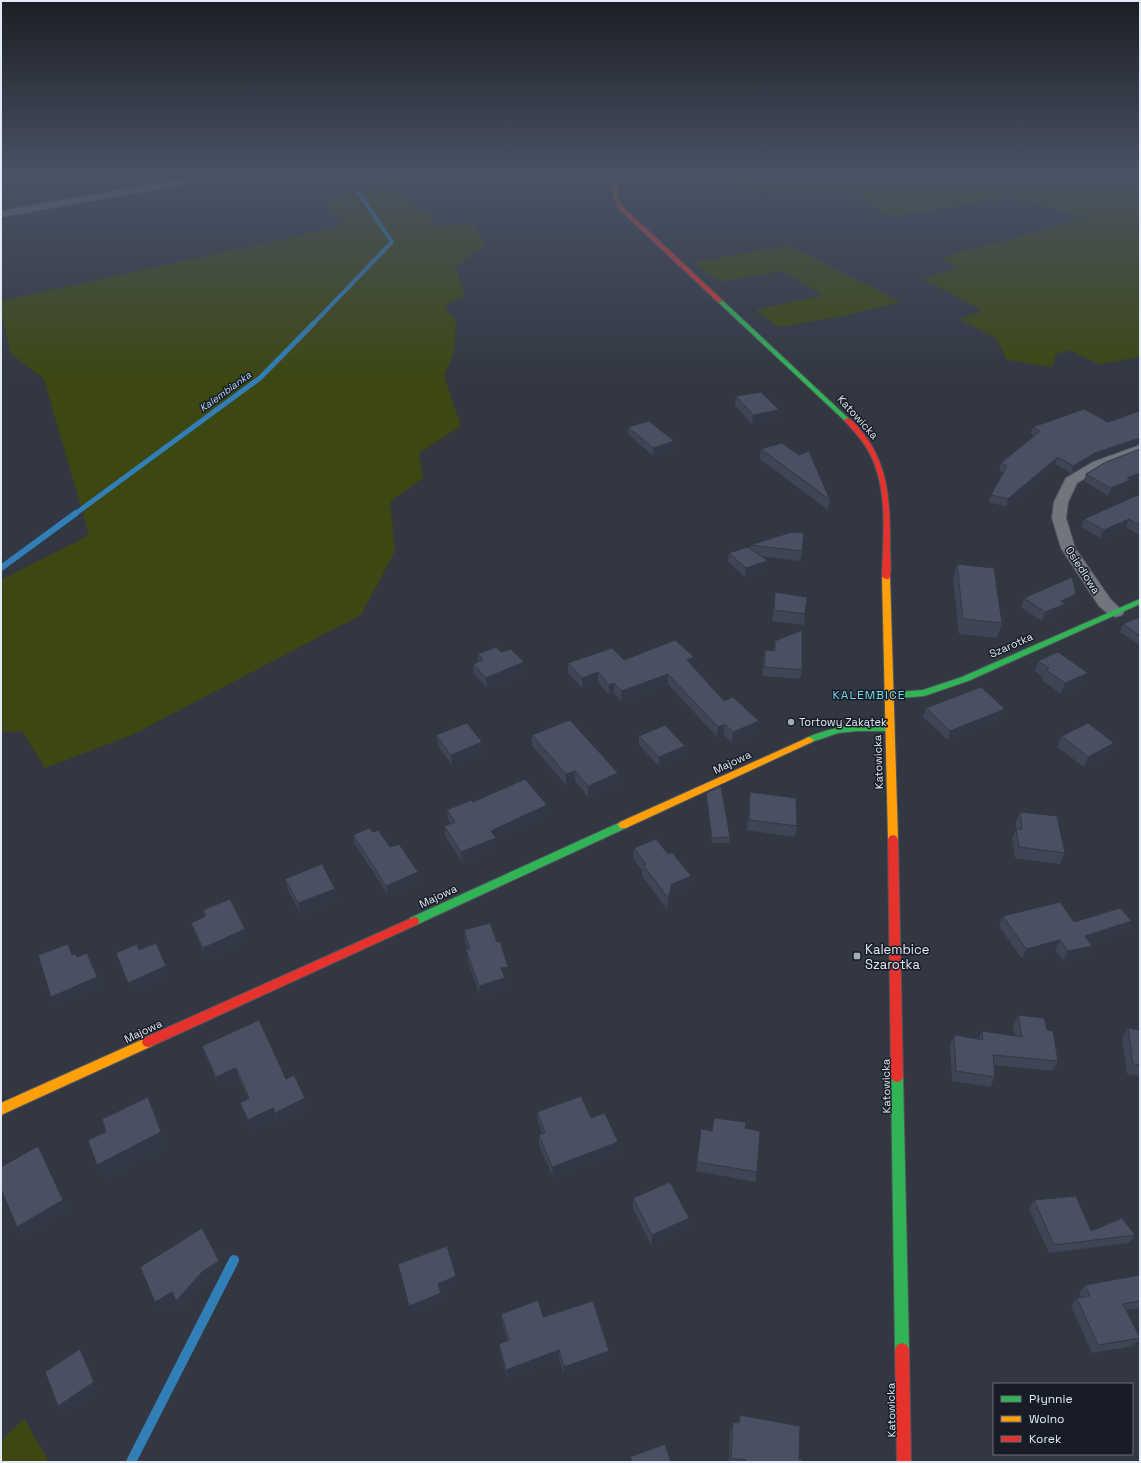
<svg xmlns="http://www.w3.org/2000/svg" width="1141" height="1463" font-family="'Space Grotesk',sans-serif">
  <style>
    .green { fill: #3c4712 }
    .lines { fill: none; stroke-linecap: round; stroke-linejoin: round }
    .stream-far3 { stroke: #327eb6; stroke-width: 4 }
    .stream-far2 { stroke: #327eb6; stroke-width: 5 }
    .stream-far1 { stroke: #327eb6; stroke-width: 6 }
    .stream { stroke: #327eb6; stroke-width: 10 }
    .street-casing { stroke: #4f545e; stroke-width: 2 }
    .fast-casing { stroke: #4f545e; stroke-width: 2 }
    .slow-casing { stroke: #4f545e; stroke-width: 2 }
    .jam-casing { stroke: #4f545e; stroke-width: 2 }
    .street { fill: #71757e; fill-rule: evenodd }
    .fast { fill: #30b455; fill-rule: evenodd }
    .slow { fill: #ff9f0a; fill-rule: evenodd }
    .jam { fill: #e5322d; fill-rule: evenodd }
    .wall { fill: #3e4554 }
    .shaded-wall { fill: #323845 }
    .building { fill: #485062; stroke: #323845 }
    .poi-dot { fill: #a4abb8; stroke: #181c26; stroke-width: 1.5 }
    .labels { text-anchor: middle; stroke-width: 3; stroke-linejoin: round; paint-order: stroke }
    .far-water-label { font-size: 10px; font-style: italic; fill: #b7ddfe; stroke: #181c26 }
    .street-label { font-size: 11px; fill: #e2e9f7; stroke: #181c26 }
    .poi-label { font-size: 11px; fill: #e2e9f7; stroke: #181c26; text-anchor: start }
    .neighbourhood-label { font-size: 12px; letter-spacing: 1px; fill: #70d8eb; stroke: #181c26 }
    .near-poi-label { font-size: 13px; fill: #e2e9f7; stroke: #181c26; text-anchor: start }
  </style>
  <rect width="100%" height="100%" fill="#323742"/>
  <g class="green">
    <polygon points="692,174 878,174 888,178 911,174 978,174 999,182 1081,179 1140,188 1140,357 1099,364 1069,350 1056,354 1052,367 1007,360 996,338 960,320 982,310 921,278 957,269 940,258 1088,218 1011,197 892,217 866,203 856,193 826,191 774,193 702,181"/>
    <polygon points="386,185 429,215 436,227 472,223 485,245 455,267 465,295 444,306 456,320 454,353 444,376 461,426 419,453 423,478 390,502 395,551 361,615 132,735 45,768 22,731 1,732 1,580 89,535 44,379 11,354 1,312 1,301 344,226 325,198"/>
    <polygon points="788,245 901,302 843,316 779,327 755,310 823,295 782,271 720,282 693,263"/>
    <polygon points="24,1418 49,1462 1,1462 1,1441"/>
  </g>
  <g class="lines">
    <polyline class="stream-far3" points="313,324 392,242 358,192"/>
    <polyline class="stream-far2" points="75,514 260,378 314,323"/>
    <polyline class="stream-far1" points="1,568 76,513"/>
    <polyline class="stream" points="131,1462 234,1260"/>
    <defs>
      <g id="street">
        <polygon points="211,174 231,174 227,177 1,217 1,211"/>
        <polygon points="1140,445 1140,454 1103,468 1077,483 1068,502 1066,518 1075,548 1111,600 1124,612 1122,615 1116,617 1110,615 1099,606 1061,548 1052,518 1054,502 1066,478 1093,462"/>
      </g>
      <g id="fast">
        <polygon points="718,300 722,300 849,419 849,421 845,421 718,302"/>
        <polygon points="1140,599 1140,604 968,681 924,696 888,699 884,696 888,693 923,690 962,677"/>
        <path d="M867 725H889L893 728 889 731H857L838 733 809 743 804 740 806 738C826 729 846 725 867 725Z"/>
        <polygon points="623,821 626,822 628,825 626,828 418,924 414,925 410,924 409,921 410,918"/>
        <polygon points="897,1072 901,1073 903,1077 909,1350 907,1355 902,1357 897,1355 895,1350 891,1077 893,1073"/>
      </g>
      <g id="slow">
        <polygon points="883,575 886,575 890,577 898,839 896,842 890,842 888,839 882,577"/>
        <polygon points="809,737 814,740 812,742 626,828 620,828 618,825 620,822"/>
        <polygon points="148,1037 152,1038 154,1042 152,1046 1,1115 1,1103"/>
      </g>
      <g id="jam">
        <path d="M617 174H621C615 187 615 196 624 208L722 300V302H718L620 210C612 197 610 188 617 174Z"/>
        <path d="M847 418C853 420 858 427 862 432 890 466 890 507 890 548 890 557 892 571 889 579H886L882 577C883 537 889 488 869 452 862 439 853 430 844 420Z"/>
        <polygon points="893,835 896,836 898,839 903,1077 901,1081 897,1082 893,1081 891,1077 888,839 890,836"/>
        <polygon points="414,917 418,918 419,921 418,924 152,1046 148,1047 144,1046 142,1042 144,1038"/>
        <polygon points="902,1343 907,1345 909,1350 911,1462 897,1462 895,1350 897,1345"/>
      </g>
    </defs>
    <use href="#street" class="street-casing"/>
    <use href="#fast" class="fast-casing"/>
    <use href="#slow" class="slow-casing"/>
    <use href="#jam" class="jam-casing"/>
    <use href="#street" class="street"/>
    <use href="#fast" class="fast"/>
    <use href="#slow" class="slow"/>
    <use href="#jam" class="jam"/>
  </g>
  <g class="wall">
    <polygon points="736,396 778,420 752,424 735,406"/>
    <polygon points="1140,411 1140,444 1092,461 1071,473 1055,464 1006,507 989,502 991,495 1004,473 999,471 1001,463 1034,436 1031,434 1033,427 1108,422"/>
    <polygon points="628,427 674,449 653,456 628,434"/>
    <polygon points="761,449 830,500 828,510 760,459"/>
    <polygon points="1086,474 1130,483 1128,488 1108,496 1084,481"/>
    <polygon points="1140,494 1140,536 1126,527 1101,538 1081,527 1084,519"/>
    <polygon points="750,545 802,551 800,561 761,556 767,570 745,577 728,562 729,553 750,548"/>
    <polygon points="957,564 1002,623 997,638 959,634 953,579"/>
    <polygon points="775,592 805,614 804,625 772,621"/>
    <polygon points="1024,598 1073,603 1064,607 1062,613 1042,621 1021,607"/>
    <polygon points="1140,617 1140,646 1120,632 1123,624"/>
    <polygon points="775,641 802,670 800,679 763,676 763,659 765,650 774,651"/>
    <polygon points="501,652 524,662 524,673 487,688 474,674 473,664 478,661 478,654"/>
    <polygon points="624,660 693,666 724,701 759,721 757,731 732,742 723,734 717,737 668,684 621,701 614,693 609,695 598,682 582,688 568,673 568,663"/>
    <polygon points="1038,661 1088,673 1084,684 1061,694 1042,680 1043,677 1035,671"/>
    <polygon points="926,708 1005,709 1002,717 948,740 923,717"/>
    <polygon points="436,735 483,753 452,765 438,746"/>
    <polygon points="532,735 618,773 618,784 588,797 575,781 566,785 532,746"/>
    <polygon points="639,736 684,755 659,766 639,745"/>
    <polygon points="1062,736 1114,743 1110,754 1084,767 1057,747"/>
    <polygon points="750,792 797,826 795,837 747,830 749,803"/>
    <polygon points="706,793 730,837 729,843 712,843 706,798"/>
    <polygon points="473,802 547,815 496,838 496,847 462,862 445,836 444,826 450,823 448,819 447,810"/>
    <polygon points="1020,812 1065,853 1060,864 1015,858 1012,839 1016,829 1016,822"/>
    <polygon points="353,835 390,847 419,881 388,895 355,844"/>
    <polygon points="634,848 668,854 691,876 689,886 671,895 667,909 642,876 642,870 633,859"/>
    <polygon points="285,879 335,889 337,899 301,914 288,890"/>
    <polygon points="203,910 248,940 206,958 195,933 191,923 205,917"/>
    <polygon points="1003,916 1074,922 1132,921 1127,931 1090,943 1092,946 1087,956 1063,961 1055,950 1022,959 999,926"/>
    <polygon points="464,930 509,977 505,978 505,989 480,996 468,961 466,950 468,950 465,941"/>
    <polygon points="1018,1015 1047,1030 1058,1061 1053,1071 994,1065 995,1077 990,1087 952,1081 950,1045 954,1035 979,1039 982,1031 1015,1036 1013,1025"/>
    <polygon points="1128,1028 1140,1030 1140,1076 1127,1074 1122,1038"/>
    <polygon points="202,1046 286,1079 305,1098 308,1108 278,1123 276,1118 252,1130 244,1113 240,1103 248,1099 239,1078 219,1087"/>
    <polygon points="537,1112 591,1118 618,1142 618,1152 553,1177 539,1145 539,1135 542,1133 538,1122"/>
    <polygon points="714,1118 745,1128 757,1172 755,1182 696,1171 701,1129 712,1131"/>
    <polygon points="633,1198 689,1218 688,1228 651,1245 633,1208"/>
    <polygon points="1034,1200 1091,1231 1135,1235 1129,1243 1049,1253 1029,1209"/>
    <polygon points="1140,1275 1140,1308 1126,1310 1140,1338 1133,1346 1092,1353 1071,1306 1077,1298 1081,1297 1079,1293 1085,1285"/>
    <polygon points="501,1314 543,1317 609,1358 564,1375 559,1358 507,1377 500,1352 499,1344 507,1341 502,1322"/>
    <polygon points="740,1415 799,1459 802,1462 729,1462 730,1430 733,1422 737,1423"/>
  </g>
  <g class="shaded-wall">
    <polygon points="779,410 778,420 752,424 753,415"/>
    <polygon points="1140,438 1140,444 1092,461 1071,473 1073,466 1095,453"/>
    <polygon points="674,441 674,449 653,456 653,448"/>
    <polygon points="1058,457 1055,464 1006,507 1008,499"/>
    <polygon points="1140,473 1140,479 1130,483 1128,488 1108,496 1111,488 1127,478"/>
    <polygon points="1129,519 1126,527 1101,538 1104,530"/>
    <polygon points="768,561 767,570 745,577 746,568"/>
    <polygon points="1076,594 1073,603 1064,607 1062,613 1042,621 1045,612 1061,601"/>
    <polygon points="694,657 693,667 687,660"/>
    <polygon points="524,662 524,673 487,688 486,678"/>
    <polygon points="598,672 598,682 582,688 582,678"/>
    <polygon points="1088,673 1084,684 1061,694 1065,683"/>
    <polygon points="668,674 668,684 621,701 622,691"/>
    <polygon points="614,683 614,693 609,695 609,685"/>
    <polygon points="1005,709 1002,717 948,740 950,731"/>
    <polygon points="759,721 757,731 732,742 733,732"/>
    <polygon points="725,724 723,734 717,737 718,727"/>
    <polygon points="482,742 483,753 452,765 451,755"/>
    <polygon points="1114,743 1110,754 1084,767 1088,757"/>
    <polygon points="685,746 684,755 659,766 659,757"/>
    <polygon points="575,771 575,781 566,785 566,774"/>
    <polygon points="618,773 618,784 588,797 588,786"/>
    <polygon points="547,805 547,815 496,838 496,847 462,862 461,852 491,831"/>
    <polygon points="418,872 419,881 388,895 386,886"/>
    <polygon points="691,876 689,886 671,895 667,909 668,898 672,884"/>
    <polygon points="335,889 337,899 301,914 298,903"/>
    <polygon points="1132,921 1127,931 1080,946 1085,936"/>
    <polygon points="245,929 248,940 206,958 203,948"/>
    <polygon points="1060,940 1055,950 1022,959 1026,949"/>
    <polygon points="1092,946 1087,956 1063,961 1068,951"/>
    <polygon points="87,953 101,986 56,1006 51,997"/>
    <polygon points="166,966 170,977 133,993 128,983"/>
    <polygon points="508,967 509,977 502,979 501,968"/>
    <polygon points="505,978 505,989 480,996 479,986"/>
    <polygon points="236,1068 239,1078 219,1087 216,1077"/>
    <polygon points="148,1097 155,1111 168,1147 105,1179 97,1165"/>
    <polygon points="305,1098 308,1108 278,1123 275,1113"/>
    <polygon points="273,1108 276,1118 252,1130 248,1120"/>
    <polygon points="618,1142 618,1152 553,1177 552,1167"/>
    <polygon points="38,1146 44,1155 69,1210 24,1237 17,1227"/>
    <polygon points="689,1218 688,1228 651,1245 652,1235"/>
    <polygon points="219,1261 223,1270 208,1280 181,1310 176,1301 161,1311 155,1302"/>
    <polygon points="456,1276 458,1285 439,1292 438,1284"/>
    <polygon points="441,1293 442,1302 411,1314 409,1306"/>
    <polygon points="80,1349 86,1358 100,1390 65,1414 58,1406"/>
    <polygon points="559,1350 559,1358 507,1377 506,1370"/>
    <polygon points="609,1351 609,1358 564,1375 564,1367"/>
  </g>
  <g class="building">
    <polygon points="761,392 779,410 753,415 736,396"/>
    <polygon points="1084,409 1108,422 1140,411 1140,438 1095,453 1073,466 1058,457 1008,499 991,495 1007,466 1001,463 1040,431 1033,427"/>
    <polygon points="649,421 674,441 653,448 628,427"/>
    <polygon points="782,443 799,455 809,451 830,500 761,449"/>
    <polygon points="1140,449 1140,473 1127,478 1131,480 1111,488 1086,474 1106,462"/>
    <polygon points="1140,494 1140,526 1129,519 1104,530 1084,519"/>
    <polygon points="792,532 804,533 802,551 750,545"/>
    <polygon points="748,547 768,561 746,568 729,553"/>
    <polygon points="957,564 994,568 1002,623 963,619"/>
    <polygon points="1072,577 1076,594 1061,601 1065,604 1045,612 1024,598"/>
    <polygon points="775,592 807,597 805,614 774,610"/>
    <polygon points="1140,617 1140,636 1123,624"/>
    <polygon points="802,630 802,670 764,667 765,650 775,651 775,641"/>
    <polygon points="675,640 694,657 687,660 724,701 733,697 759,721 733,732 725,724 718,727 668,674 622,691 614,683 609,685 598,672 582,678 568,663 612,648 624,660"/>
    <polygon points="496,647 501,652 511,649 524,662 486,678 473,664 483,660 478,654"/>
    <polygon points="1058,652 1088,673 1065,683 1046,670 1049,668 1038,661"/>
    <polygon points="981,687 1005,709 950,731 926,708"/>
    <polygon points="570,720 618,773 588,786 575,771 566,774 532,735"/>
    <polygon points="467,723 482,742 451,755 436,735"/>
    <polygon points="1088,723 1114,743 1088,757 1062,736"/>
    <polygon points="665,725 685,746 659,757 639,736"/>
    <polygon points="525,779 547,805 491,831 496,838 461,852 444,826 455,822 447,810 471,800 473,802"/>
    <polygon points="721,786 730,837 712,838 706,793"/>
    <polygon points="750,792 796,798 797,826 749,820"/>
    <polygon points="1020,812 1057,816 1065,853 1019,847 1016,829 1022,829"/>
    <polygon points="369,828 373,832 378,830 390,847 399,844 418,872 386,886 353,835"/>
    <polygon points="656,839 668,854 672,852 691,876 672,884 668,898 643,865 646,864 634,848"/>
    <polygon points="322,864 335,889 298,903 285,879"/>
    <polygon points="230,899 245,929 203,948 191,923 206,916 203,910"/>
    <polygon points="1060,902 1074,922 1120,908 1132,921 1085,936 1092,946 1068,951 1060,940 1026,949 1003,916"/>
    <polygon points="490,923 497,942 500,941 508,967 501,968 505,978 479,986 466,950 470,949 464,930"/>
    <polygon points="156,943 166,966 128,983 116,953 137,944 139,950"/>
    <polygon points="68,944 72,955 76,954 77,957 87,953 97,977 51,997 38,955"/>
    <polygon points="1018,1015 1044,1018 1047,1030 1053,1031 1058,1061 993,1055 995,1077 956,1071 954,1035 983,1040 982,1031 1022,1037"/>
    <polygon points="259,1020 286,1079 294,1075 305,1098 275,1113 273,1108 248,1120 240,1103 249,1098 236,1068 216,1077 202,1046"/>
    <polygon points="1128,1028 1140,1030 1140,1065 1133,1064"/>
    <polygon points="581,1096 591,1118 605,1113 618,1142 552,1167 539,1135 545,1132 537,1112"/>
    <polygon points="148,1097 161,1132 97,1165 88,1140 106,1132 102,1119"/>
    <polygon points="714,1118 746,1122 745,1128 760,1131 757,1172 697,1162 701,1129 712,1131"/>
    <polygon points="38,1146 63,1200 17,1227 1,1189 1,1167"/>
    <polygon points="670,1182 689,1218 652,1235 633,1198"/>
    <polygon points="1076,1196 1091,1231 1122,1218 1135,1235 1054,1245 1034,1200"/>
    <polygon points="202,1228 219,1261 203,1271 176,1301 172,1292 155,1302 140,1267"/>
    <polygon points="447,1246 456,1276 438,1284 441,1293 409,1306 398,1264"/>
    <polygon points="1140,1275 1140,1301 1123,1304 1140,1338 1098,1345 1077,1298 1090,1296 1085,1285"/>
    <polygon points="538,1300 543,1317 593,1301 609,1351 564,1367 559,1350 506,1370 499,1344 509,1340 501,1314"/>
    <polygon points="80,1349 94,1382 58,1406 45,1372"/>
    <polygon points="740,1415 800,1426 799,1459 802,1459 802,1462 746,1462 746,1460 731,1458 733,1422 739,1423"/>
    <polygon points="665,1444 671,1462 632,1462 630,1457"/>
  </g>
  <linearGradient id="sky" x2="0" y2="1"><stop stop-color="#1c1e24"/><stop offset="0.46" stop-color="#495365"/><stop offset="1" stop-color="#495365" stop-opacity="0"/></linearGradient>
  <rect width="1141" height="379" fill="url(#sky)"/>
  <g class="poi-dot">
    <circle cx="791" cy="722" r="4"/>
    <rect x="853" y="952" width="8" height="8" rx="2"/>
  </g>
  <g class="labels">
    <g class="far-water-label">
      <text transform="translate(225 391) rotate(-36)" y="4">Kalembianka</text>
    </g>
    <g class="street-label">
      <text transform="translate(858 417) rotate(48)" y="4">Katowicka</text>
      <text transform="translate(1083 570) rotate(57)" y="4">Osiedlowa</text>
      <text transform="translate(1011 645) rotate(-24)" y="4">Szarotka</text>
      <text transform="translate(732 762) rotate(-25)" y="4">Majowa</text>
      <text transform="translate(878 762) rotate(-92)" y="4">Katowicka</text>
      <text transform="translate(438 896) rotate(-25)" y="4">Majowa</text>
      <text transform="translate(143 1031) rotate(-25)" y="4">Majowa</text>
      <text transform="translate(886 1086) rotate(-91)" y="4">Katowicka</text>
      <text transform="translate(891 1410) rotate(-91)" y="4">Katowicka</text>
    </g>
    <g class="poi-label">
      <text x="799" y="726">Tortowy Zakątek</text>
    </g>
    <g class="neighbourhood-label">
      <text x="869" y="699">KALEMBICE</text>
    </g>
    <g class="near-poi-label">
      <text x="865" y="954">Kalembice<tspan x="865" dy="15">Szarotka</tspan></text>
    </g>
  </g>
  <rect width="1141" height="1463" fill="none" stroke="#e2e9f7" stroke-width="4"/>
  <rect x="993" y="1383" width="140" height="72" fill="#181c26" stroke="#696e7a"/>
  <rect x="1001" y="1396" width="20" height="6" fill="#30b455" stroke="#696e7a"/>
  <text x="1029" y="1403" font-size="12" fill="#e2e9f7">Płynnie</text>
  <rect x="1001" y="1416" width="20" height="6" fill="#ff9f0a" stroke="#696e7a"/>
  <text x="1029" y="1423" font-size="12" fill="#e2e9f7">Wolno</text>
  <rect x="1001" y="1436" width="20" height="6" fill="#e5322d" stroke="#696e7a"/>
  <text x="1029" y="1443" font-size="12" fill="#e2e9f7">Korek</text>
</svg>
